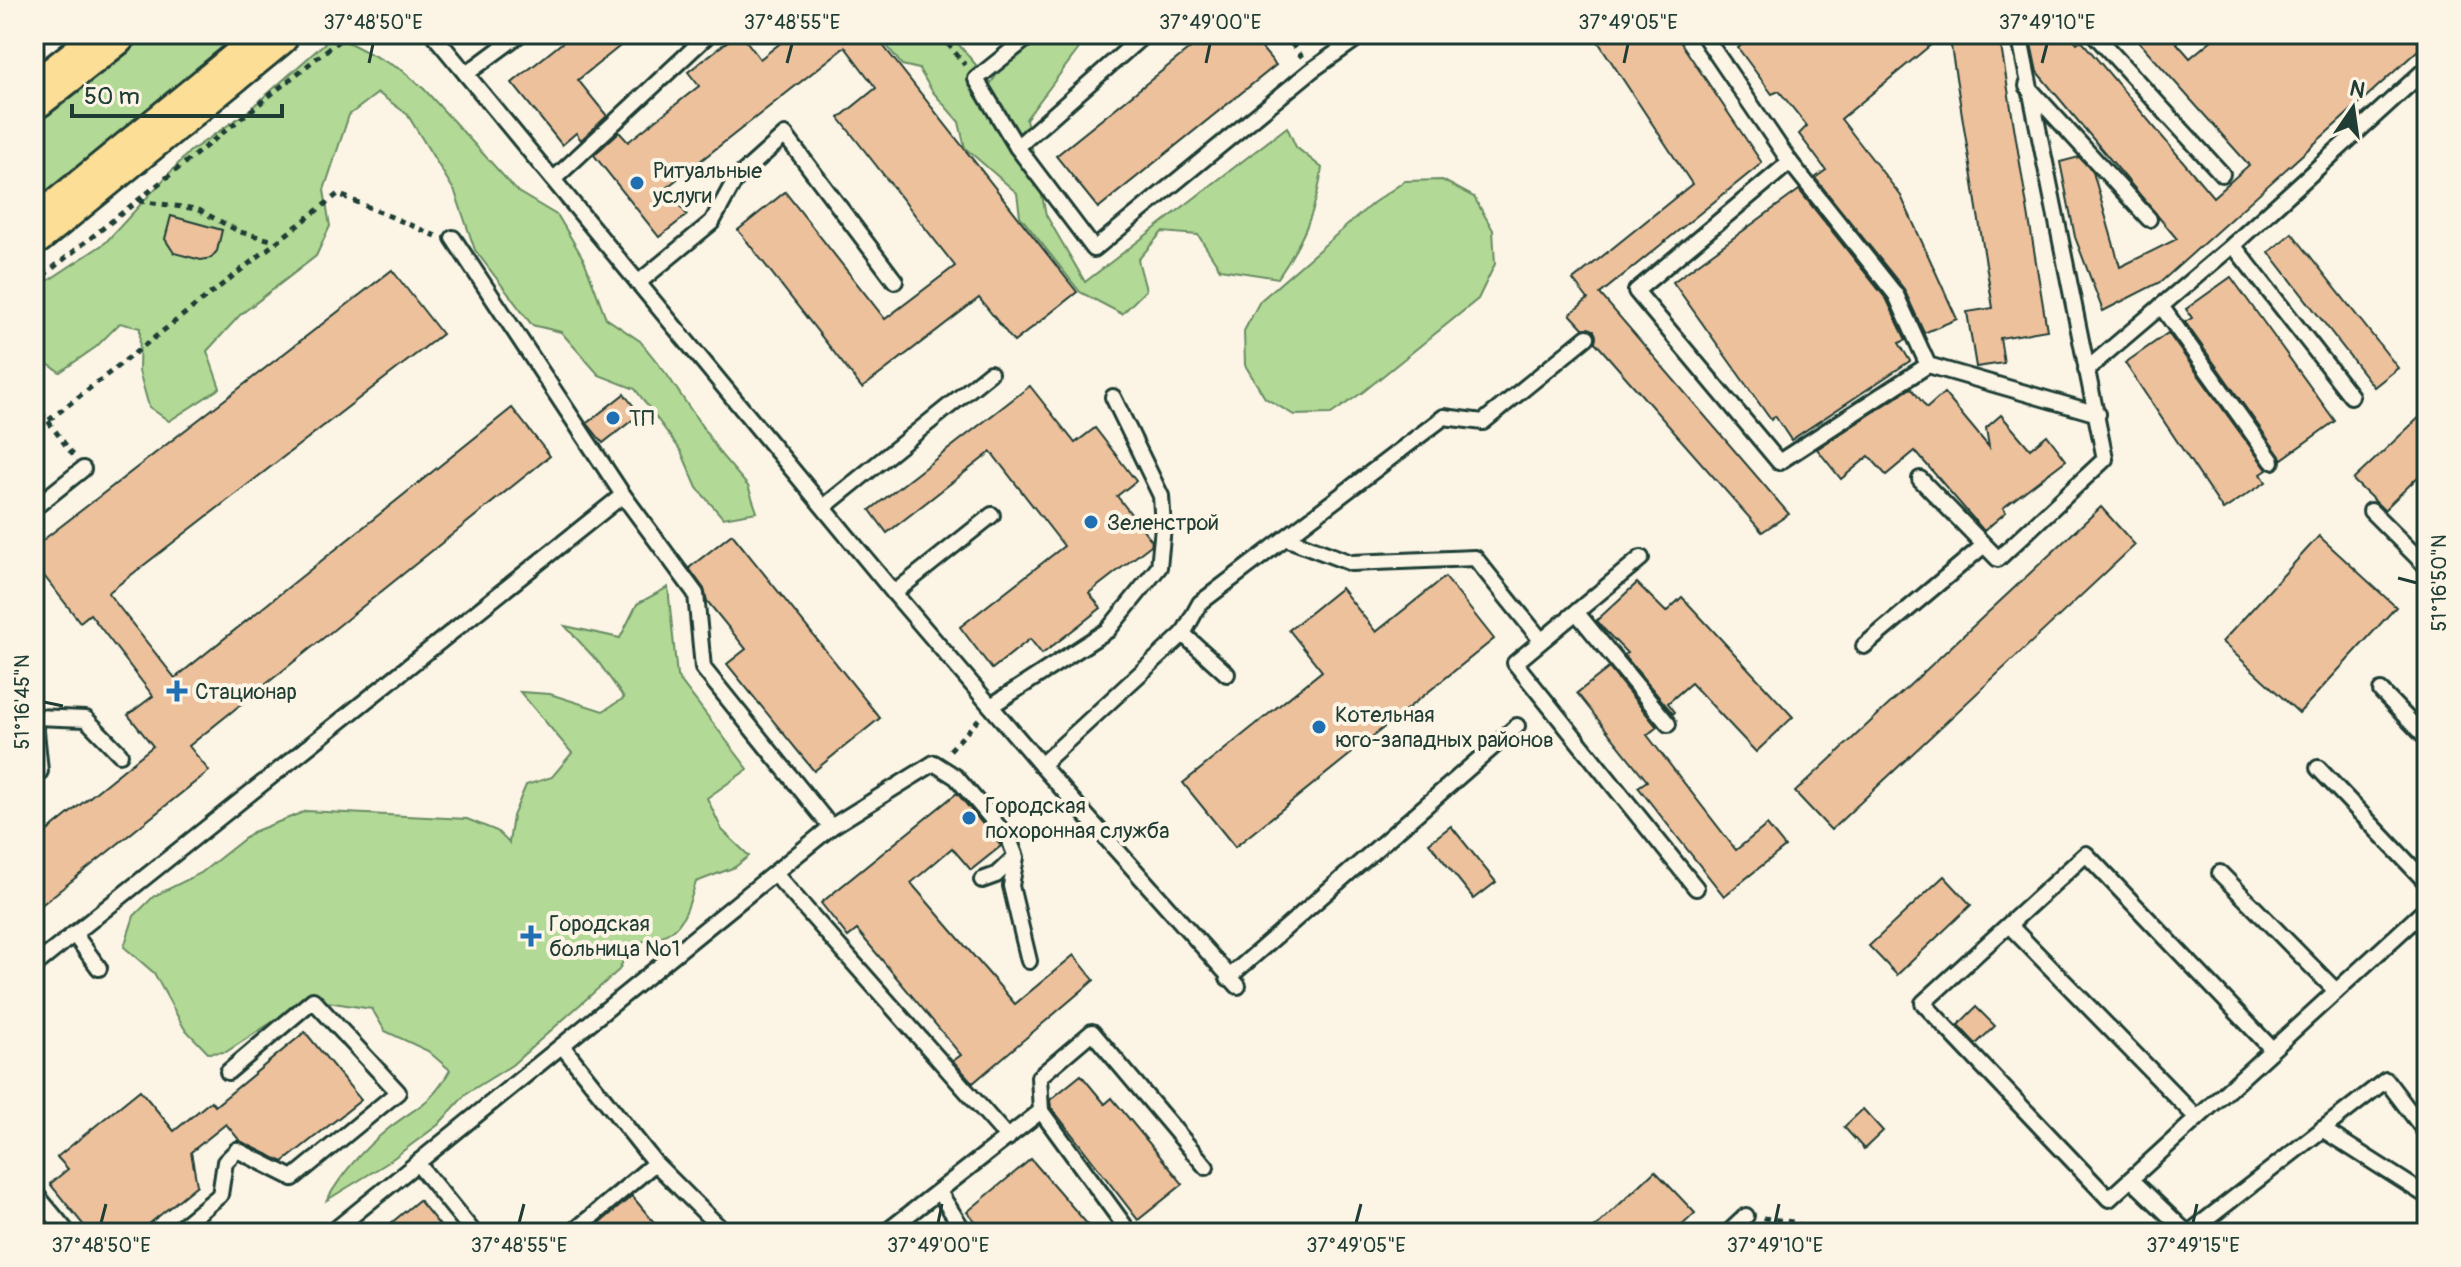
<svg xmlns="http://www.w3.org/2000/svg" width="2461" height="1267" font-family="Pangolin,sans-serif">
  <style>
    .green { fill: #b2d995; stroke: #688b64; stroke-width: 2 }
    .building { fill: #eec19d; stroke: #1f3d34; stroke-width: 2 }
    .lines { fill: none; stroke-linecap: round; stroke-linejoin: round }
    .service-casing { stroke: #1f3d34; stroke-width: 20 }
    .primary-casing { stroke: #1f3d34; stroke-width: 50 }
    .path { stroke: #1f3d34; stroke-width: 5; stroke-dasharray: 6 6; stroke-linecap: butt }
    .service { stroke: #fcf5e5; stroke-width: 14 }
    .primary { stroke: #fdde96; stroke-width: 44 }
    .ticks { fill: none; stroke: #1f3d34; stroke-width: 3 }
    .poi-dot { fill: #1f6fb2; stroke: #fcf5e5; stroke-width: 3 }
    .labels { text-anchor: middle; stroke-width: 8; stroke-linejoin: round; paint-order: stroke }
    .poi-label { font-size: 22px; fill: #1f3d34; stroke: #fcf5e5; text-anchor: start }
    .neatline { fill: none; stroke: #1f3d34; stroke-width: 3 }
    .ticks-label { font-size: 20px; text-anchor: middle; fill: #1f3d34 }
  </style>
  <rect width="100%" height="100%" fill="#fcf5e5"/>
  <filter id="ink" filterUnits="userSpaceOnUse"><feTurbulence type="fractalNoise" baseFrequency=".0125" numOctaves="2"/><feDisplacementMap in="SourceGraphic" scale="16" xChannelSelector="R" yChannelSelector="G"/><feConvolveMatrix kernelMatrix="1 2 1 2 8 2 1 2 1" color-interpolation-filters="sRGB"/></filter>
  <g filter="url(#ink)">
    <g class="green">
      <polygon points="137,34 249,34 34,205 34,116"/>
      <path d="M878 34H950L991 83 1024 34H1090L1026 119 1046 215 1085 282 1287 127 1296 147 1322 168C1317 209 1302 243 1278 278L1220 269 1198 235 1162 232 1138 260 1146 290 1122 314 1080 292 1020 216 1017 193 965 148 959 122 932 91 919 69 902 65Z"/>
      <polygon points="334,35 402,70 424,89 518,192 558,216 584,260 606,318 640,341 668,376 722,456 748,486 757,512 723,518 697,488 681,451 635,389 599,375 561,332 532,325 475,250 455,192 407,114 378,93 349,115 324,190 330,226 316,256 240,315 207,351 220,388 169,421 149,407 139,371 140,328 120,323 96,347 60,372 37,357 34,290 105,243 189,152 247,112"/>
      <polygon points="1442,180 1474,197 1493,230 1495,264 1478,299 1363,392 1331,414 1294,415 1265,398 1245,365 1244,331 1260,301 1373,203 1405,181"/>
      <path d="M668 587 677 676 748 769 707 798 722 830 749 856 735 867 696 882C682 928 679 935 631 944L619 970 512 1065 467 1093 438 1125 384 1165 327 1200C343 1171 362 1150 388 1129 417 1106 431 1105 450 1070L428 1051 385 1031 372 1009 308 999 226 1052 208 1053 184 1028 154 973 124 947 134 916 154 896 201 873 253 832 306 811 467 819 497 831 509 843 513 816 526 785 552 777 572 753 520 692 550 694 603 711 624 698 599 663 565 626 620 638 637 604Z"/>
    </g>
    <g class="building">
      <polygon points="573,34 635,34 578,80 607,116 581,140 576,133 562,145 512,83"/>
      <polygon points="737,34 741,34 760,59 792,34 874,34 1077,292 1014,342 979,298 862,388 738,230 785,192 885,319 955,266 839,118 876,88 845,47 666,188 687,215 659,237 594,155 619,132 628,142 699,86 688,72"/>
      <polygon points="1208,34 1250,34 1276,65 1098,208 1056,156"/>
      <polygon points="1593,34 1675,34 1762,163 1600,294 1789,514 1762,532 1595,342 1594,330 1583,328 1570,314 1588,299 1573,280 1692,184"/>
      <polygon points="1754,34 1944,34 1841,119 1901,196 1957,319 1924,333 1904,289 1815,178 1826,170 1799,134 1807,126 1779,91 1772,94 1738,48"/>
      <polygon points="1949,34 1999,34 2047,330 2000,338 2004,363 1976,367 1967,312 1993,308"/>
      <polygon points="2029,34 2069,34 2077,43 2081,40 2213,197 2249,165 2132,34 2169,34 2190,58 2219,34 2427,34 2427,42 2162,281 2103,311 2075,237 2060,162 2079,157 2093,172 2120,267 2177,239 2037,72"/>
      <polygon points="1799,190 1887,300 1906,340 1899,343 1910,361 1791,440 1775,416 1771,420 1673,282"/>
      <polygon points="171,216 222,230 217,251 211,258 201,260 174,253 165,239"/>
      <polygon points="2292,233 2398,368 2374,387 2269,252"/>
      <polygon points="392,270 442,334 108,593 175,678 512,408 550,456 189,746 209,771 34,911 34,842 153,746 128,715 153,696 90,614 80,622 34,563 34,547"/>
      <polygon points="2231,277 2335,421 2282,459 2185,322 2192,318 2186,309"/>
      <polygon points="2168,333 2267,470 2261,474 2266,482 2223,510 2125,363"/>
      <polygon points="1030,386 1075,443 1095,428 1136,481 1117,496 1152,541 1151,545 1089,593 1101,608 1042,654 1030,639 992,669 960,627 1064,546 991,452 887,533 870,510"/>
      <polygon points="1911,388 1927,408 1944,393 1989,447 1986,428 2001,415 2030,449 2047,435 2066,460 2003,508 2006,512 1984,531 1915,451 1886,475 1869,456 1841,479 1817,449"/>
      <polygon points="624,394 640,414 603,443 587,423"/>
      <polygon points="2427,410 2427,468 2384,510 2353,480"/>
      <polygon points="2101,507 2135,545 1831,830 1795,792"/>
      <polygon points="732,534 880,718 814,771 727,664 746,649 707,601 704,589 689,568"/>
      <polygon points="2319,536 2396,607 2299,713 2222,642"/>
      <polygon points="1445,577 1494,639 1235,847 1183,783 1322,671 1289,630 1341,588 1376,632"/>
      <polygon points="1637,583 1666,612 1682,597 1793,717 1756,752 1691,683 1668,703 1675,712 1673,714 1624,655 1627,653 1596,621"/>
      <polygon points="1609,668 1657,727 1647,735 1736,850 1767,825 1785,847 1724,896 1638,787 1647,781 1577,693"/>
      <polygon points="957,793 1001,846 971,870 952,848 911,883 1015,1004 1074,955 1094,980 973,1083 953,1061 961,1055 857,930 848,937 821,903"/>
      <polygon points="1451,826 1496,882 1474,899 1429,843"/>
      <polygon points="1944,876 1971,905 1897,975 1869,946"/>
      <polygon points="1976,1007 1995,1026 1976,1044 1958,1025"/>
      <polygon points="305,1032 361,1100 283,1162 240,1141 226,1124 191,1152 197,1185 138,1233 90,1233 50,1184 68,1169 57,1157 140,1090 174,1131 211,1101 215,1106"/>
      <polygon points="1081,1075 1105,1104 1112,1098 1183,1184 1138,1220 1051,1107 1050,1100"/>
      <polygon points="1863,1109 1883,1131 1864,1149 1844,1127"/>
      <polygon points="1031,1159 1095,1233 986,1233 967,1212"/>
      <polygon points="1655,1171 1695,1213 1674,1233 1589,1233"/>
      <polygon points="632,1196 663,1233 588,1233"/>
      <polygon points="419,1200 446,1233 379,1233"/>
    </g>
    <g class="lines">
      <defs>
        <g id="service">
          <polyline points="433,34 894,593 1041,765 1183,634 1200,603 1444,417 1483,422 1587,337"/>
          <polyline points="1145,34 1017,147 1094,249 1312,70 1363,34"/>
          <polyline points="1703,34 1790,162 1896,295 1928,365 2098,414"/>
          <polyline points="2094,34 2222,174"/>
          <polyline points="466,74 520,34"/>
          <polyline points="2027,86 2149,219"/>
          <polyline points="1017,147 976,79 1032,34"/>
          <polyline points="1790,162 1636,291 1779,462 1928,365"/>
          <polyline points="554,179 709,34"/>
          <polyline points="453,238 623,495"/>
          <polyline points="2233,245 2351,396"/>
          <polyline points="638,283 712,222 735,180 785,135 895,281"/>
          <polyline points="2161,306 2272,461"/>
          <polyline points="2086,370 2233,245 2427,68"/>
          <polyline points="1920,479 1998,559 2105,459 2019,34"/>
          <polyline points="825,506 990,373"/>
          <polyline points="34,508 83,469"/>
          <polyline points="2371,511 2427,567"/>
          <polyline points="1288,539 1351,563 1475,558 1541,640"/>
          <polyline points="1641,558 1515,663 1696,888"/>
          <polyline points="894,593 992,515"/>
          <polyline points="1577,613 1668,724"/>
          <polyline points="1183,634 1227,674"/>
          <polyline points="1864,646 1983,546"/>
          <polyline points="2381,691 2427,739"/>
          <polyline points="991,706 1108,630 1159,567 1163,527 1161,496 1113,397"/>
          <polyline points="34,712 40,771 34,781"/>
          <polyline points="35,717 86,719 120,754"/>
          <polyline points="1041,765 1238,986"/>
          <polyline points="2318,768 2427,883"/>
          <polyline points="2220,873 2336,991"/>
          <polyline points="775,874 1008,1138"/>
          <polyline points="982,880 996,875 1015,857"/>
          <polyline points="2009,925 2197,1118"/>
          <polyline points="74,934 99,968"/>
          <polyline points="34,966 623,495 696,594 703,668 831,827"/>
          <polyline points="1228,978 1517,726"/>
          <polyline points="563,1047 655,1163 725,1233"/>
          <polyline points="2271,1048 2086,854 1923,1003 2109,1199 2427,908"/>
          <polyline points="1041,1111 1124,1225 1125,1233"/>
          <polyline points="2322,1129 2427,1196"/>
          <polyline points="417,1163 474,1233"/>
          <polyline points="2131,1179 2187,1233"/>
          <polyline points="34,1192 68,1233"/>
          <polyline points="939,1192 965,1233"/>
          <polyline points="174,1233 220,1195 225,1162 237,1150 293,1178 398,1092 313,1000 228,1072"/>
          <polyline points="331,1233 831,827 934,763 956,777 1009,839 1016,857 1011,886 1029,961"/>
          <polyline points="572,1233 655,1163"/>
          <polyline points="885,1233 1041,1111 1039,1077 1092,1032 1206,1167"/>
          <polyline points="1728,1233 1746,1216"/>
          <polyline points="2189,1233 2386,1080 2427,1134"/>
        </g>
        <g id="primary">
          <polyline points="34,96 113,34"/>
          <polyline points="34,232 276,34"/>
        </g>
      </defs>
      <use href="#service" class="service-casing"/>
      <use href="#primary" class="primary-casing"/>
      <g class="path">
        <polyline points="940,34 965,65"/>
        <polyline points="1284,34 1302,57"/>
        <polyline points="34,41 43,34"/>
        <polyline points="139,201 197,209 240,232 275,241"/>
        <polyline points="34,283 347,34"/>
        <polyline points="34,402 73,455"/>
        <polyline points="49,420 338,194 436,236"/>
        <polyline points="950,750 979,719"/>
        <polyline points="1763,1218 1793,1222 1818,1233"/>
      </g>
      <use href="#service" class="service"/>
      <use href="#primary" class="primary"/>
    </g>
  </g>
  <path class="ticks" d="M369 63 373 44M787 63 792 44M1206 63 1210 44M1624 63 1628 44M2042 63 2047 44M2398 578 2417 583M44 702 63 706M101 1223 106 1204M519 1223 524 1204M938 1223 942 1204M1356 1223 1361 1204M1775 1223 1779 1204M2193 1223 2197 1204"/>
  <g class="poi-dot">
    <circle cx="637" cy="183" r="8"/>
    <circle cx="613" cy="418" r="8"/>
    <circle cx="1091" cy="522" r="8"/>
    <path d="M173 679h8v8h8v8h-8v8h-8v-8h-8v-8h8z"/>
    <circle cx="1319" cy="727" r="8"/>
    <circle cx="969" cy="818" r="8"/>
    <path d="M527 924h8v8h8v8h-8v8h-8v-8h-8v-8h8z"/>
  </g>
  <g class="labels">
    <g class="poi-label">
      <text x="653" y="178">Ритуальные<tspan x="653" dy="25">услуги</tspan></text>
      <text x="629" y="426">ТП</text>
      <text x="1107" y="530">Зеленстрой</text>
      <text x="195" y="699">Стационар</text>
      <text x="1335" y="722">Котельная<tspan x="1335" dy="25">юго-западных районов</tspan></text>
      <text x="985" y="813">Городская<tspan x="985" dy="25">похоронная служба</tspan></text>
      <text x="549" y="931">Городская<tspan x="549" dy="25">больница №1</tspan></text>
    </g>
  </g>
  <rect width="2461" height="1267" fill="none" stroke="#fcf5e5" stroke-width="88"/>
  <g transform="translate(2353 108) rotate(13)" stroke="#fcf5e5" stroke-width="6" paint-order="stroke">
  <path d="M0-6L14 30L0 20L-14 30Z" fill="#1f3d34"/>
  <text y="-12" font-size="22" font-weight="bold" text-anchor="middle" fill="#1f3d34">N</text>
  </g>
  <path d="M72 104v12h210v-12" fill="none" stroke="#1f3d34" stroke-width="4"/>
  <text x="84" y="104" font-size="24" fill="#1f3d34" stroke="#fcf5e5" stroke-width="6" paint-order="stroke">50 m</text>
  <rect x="44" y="44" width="2373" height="1179" class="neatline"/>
  <g class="ticks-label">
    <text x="373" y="29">37°48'50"E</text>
    <text x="792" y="29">37°48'55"E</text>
    <text x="1210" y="29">37°49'00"E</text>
    <text x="1628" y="29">37°49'05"E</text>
    <text x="2047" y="29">37°49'10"E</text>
    <text transform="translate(2439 583) rotate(-90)" y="7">51°16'50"N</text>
    <text transform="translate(22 702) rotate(-90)" y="7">51°16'45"N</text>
    <text x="101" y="1252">37°48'50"E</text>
    <text x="519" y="1252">37°48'55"E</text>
    <text x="938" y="1252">37°49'00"E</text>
    <text x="1356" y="1252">37°49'05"E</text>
    <text x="1775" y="1252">37°49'10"E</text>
    <text x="2193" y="1252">37°49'15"E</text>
  </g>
</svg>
